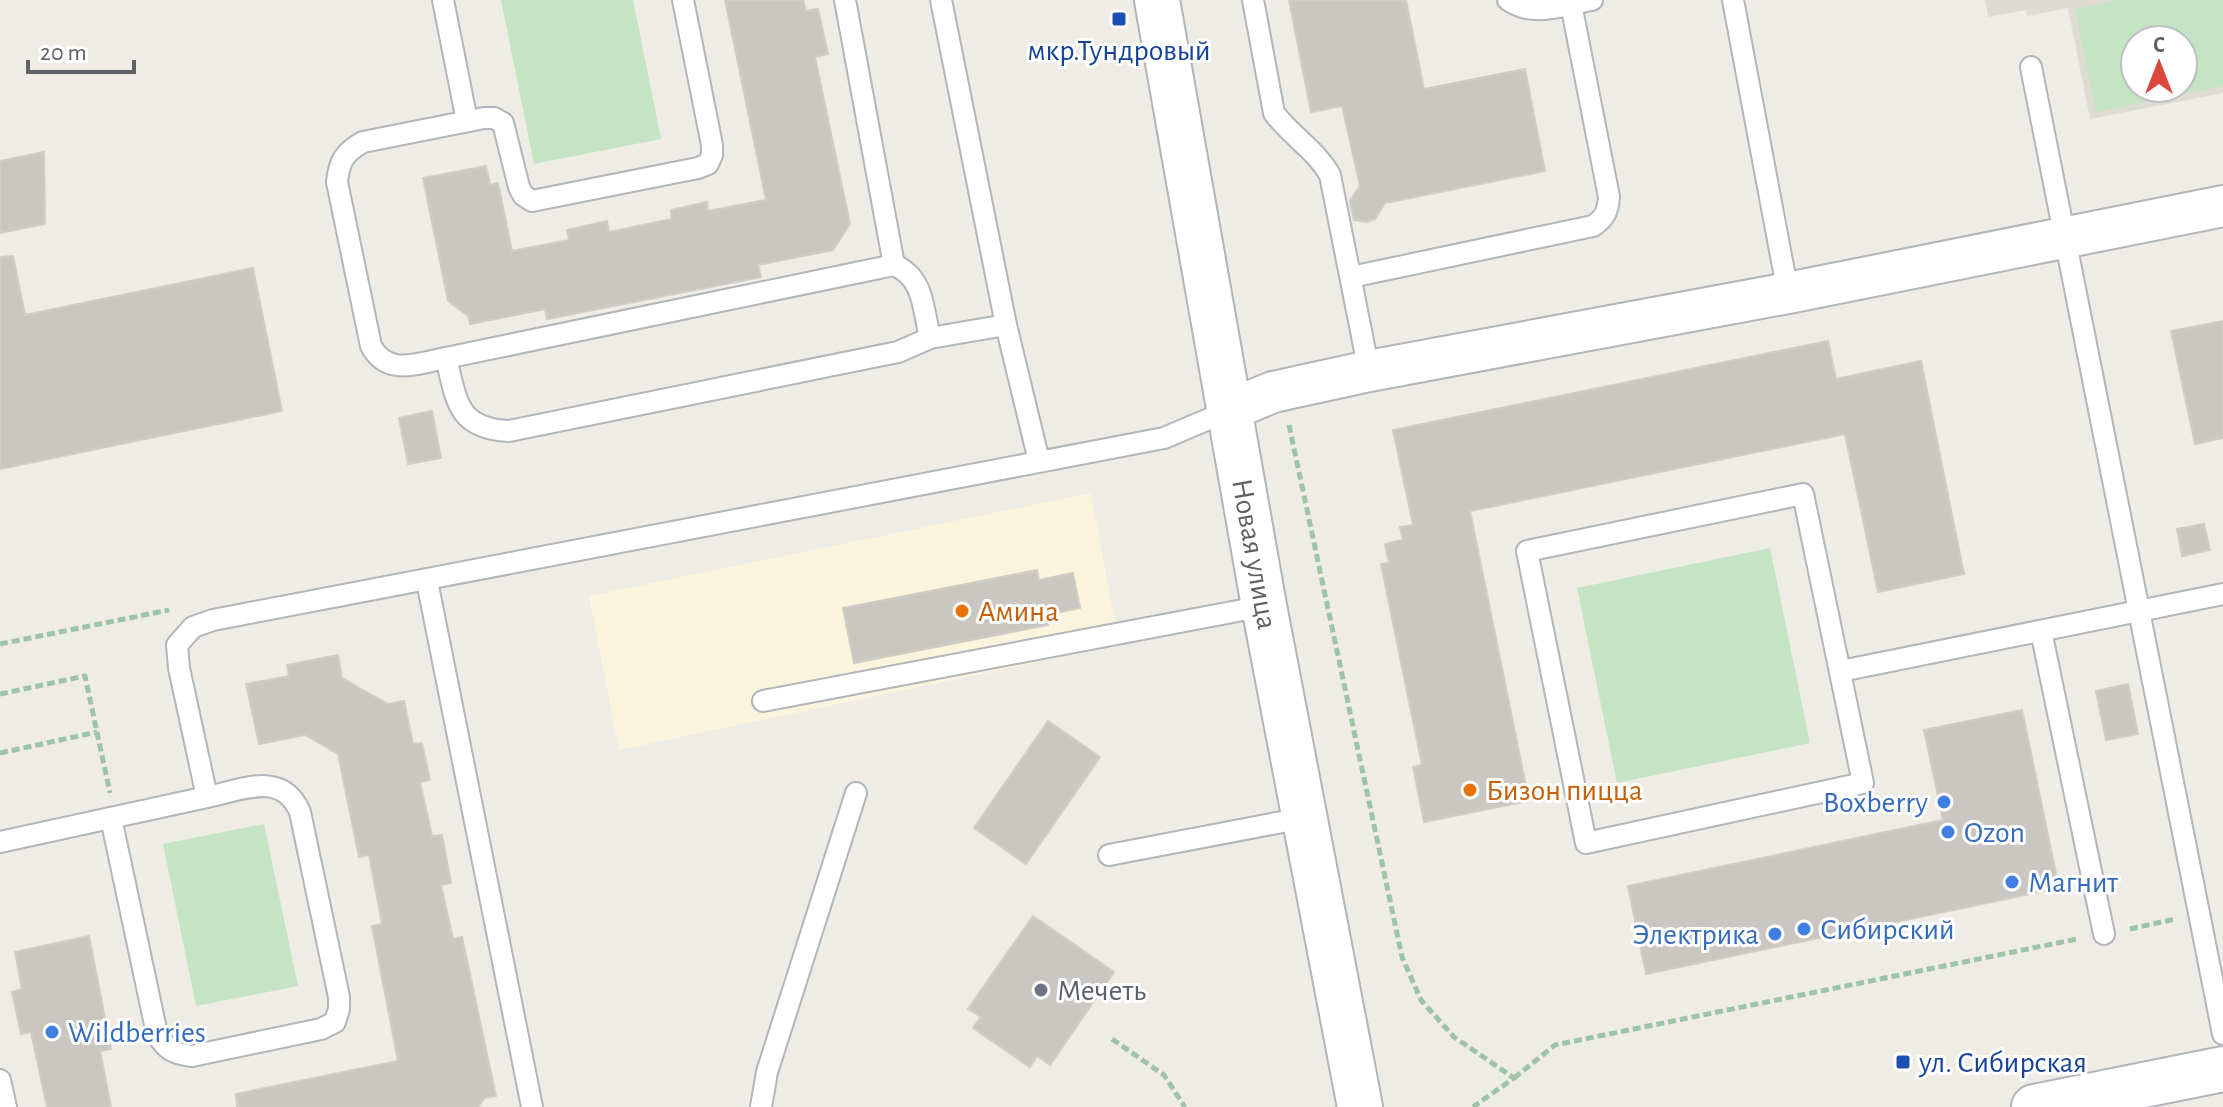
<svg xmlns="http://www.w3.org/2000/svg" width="2223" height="1107" font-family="'Alegreya Sans',sans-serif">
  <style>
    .commercial { fill: #fbf4dd }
    .education { fill: #dedbd3; fill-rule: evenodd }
    .green { fill: #c4e4c3; fill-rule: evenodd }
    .building { fill: #cac7c2; stroke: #d2cdc4; stroke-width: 2 }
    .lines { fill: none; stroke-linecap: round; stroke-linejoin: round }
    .service-casing { stroke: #b2b5b9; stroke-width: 24 }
    .minor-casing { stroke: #b2b5b9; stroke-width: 44 }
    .secondary-casing { stroke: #b1b4b9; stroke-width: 48 }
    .path { stroke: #9dc4a7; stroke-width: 5; stroke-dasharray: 8 4; stroke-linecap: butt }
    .service { stroke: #fff; stroke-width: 20 }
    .minor { stroke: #fff; stroke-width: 40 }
    .secondary { stroke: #fff; stroke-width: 44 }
    .transit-dot { fill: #1a4fb4; stroke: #fff; stroke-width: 3 }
    .food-dot { fill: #e8710a; stroke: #fff; stroke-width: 3 }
    .shop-dot { fill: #3f7fe0; stroke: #fff; stroke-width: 3 }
    .worship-dot { fill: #6b7280; stroke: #fff; stroke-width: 3 }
    .labels { text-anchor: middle; stroke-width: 6; stroke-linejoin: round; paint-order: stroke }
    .transit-label { font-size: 30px; fill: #164399; stroke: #fff }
    .street-label { font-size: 30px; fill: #5d6064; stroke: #fff }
    .food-label { font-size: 30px; fill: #c56008; stroke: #fff; text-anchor: start }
    .shop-label { font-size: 30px; fill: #366cbe; stroke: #fff; text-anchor: start }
    .worship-label { font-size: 30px; fill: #5b616d; stroke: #fff; text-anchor: start }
  </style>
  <rect width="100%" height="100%" fill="#eeece5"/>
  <polygon class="commercial" points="1091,493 1119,645 619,750 589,596"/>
  <path class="education" d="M1985 0H2223V93L2090 119 2068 8 2027 16 2026 10 1988 17ZM2135 40H2183V88H2135Z"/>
  <g class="green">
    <polygon points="501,0 633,0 661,139 534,164"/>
    <path d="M2119 0H2223V86L2096 112 2075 9ZM2135 40H2183V88H2135Z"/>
    <polygon points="1770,548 1810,743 1617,783 1577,588"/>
    <polygon points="264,824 298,986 196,1006 163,844"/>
  </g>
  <g class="building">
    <polygon points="725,0 803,0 806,11 818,9 828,54 815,57 850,224 833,250 758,265 761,277 547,319 545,309 470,324 468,316 448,301 423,178 486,166 490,185 498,183 512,251 569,240 567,230 607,221 609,232 672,219 671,210 707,202 708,211 766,200"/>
    <polygon points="1289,0 1406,0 1424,89 1525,69 1545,171 1385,203 1375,219 1367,222 1354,220 1350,201 1360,186 1342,106 1311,112"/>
    <polygon points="44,152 45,224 0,233 0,161"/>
    <polygon points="13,256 25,315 253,268 282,411 0,469 0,257"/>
    <polygon points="2223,321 2223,438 2195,444 2171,331"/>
    <polygon points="1828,341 1836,379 1921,361 1964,574 1878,592 1845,434 1470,511 1529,801 1424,822 1413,767 1422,765 1381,564 1389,563 1385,544 1403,540 1400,527 1413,525 1393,430"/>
    <polygon points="432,411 441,458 408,464 399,418"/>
    <polygon points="2204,524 2210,550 2182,556 2177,529"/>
    <polygon points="1037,570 1039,580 1073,573 1080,608 1046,615 1048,625 854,663 843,608"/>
    <polygon points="338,655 342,678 388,704 404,701 413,744 422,743 430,780 420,782 432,836 442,835 451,883 441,885 453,939 462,937 496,1096 485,1098 478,1107 237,1107 236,1094 398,1061 372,926 382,924 369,855 359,857 338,754 305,735 259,744 246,684 289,676 287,665"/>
    <polygon points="2128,684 2138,734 2106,740 2096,691"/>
    <polygon points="2022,710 2059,888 1646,974 1628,886 1943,820 1924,730"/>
    <polygon points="1048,721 1100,757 1026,864 974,828"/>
    <polygon points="1033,916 1114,972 1050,1065 1037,1056 1030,1067 973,1028 981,1017 968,1009"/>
    <polygon points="89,936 111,1049 100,1051 111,1107 47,1107 31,1032 21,1034 12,992 22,989 15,952"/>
  </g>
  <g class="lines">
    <defs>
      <g id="service">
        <polyline points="443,0 467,121"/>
        <path d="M683 0 712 145V155L708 164 698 168 532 201 523 195 519 187 503 123 494 118H484L363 142C345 152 339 161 337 182L371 346C388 377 417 363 446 358L894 265 845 0"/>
        <polyline points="941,0 1006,325 1039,461"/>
        <path d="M1253 0 1274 113C1291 136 1316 150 1330 175L1369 371"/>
        <path d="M1508 0C1533 18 1563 5 1592 0"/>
        <polyline points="1733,0 1788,293"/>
        <polyline points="2031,67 2223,1034"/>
        <path d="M894 265C924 277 923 309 930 338"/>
        <path d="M1351 277 1593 226C1605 218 1608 211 1609 197L1571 4"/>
        <path d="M446 358C457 402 457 428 509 431L898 352 930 338 1006 325"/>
        <polygon points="1803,494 1863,783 1586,843 1527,551"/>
        <polyline points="427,581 532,1107"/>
        <polyline points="2041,631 2104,934"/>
        <polyline points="1841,671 2223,594"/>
        <polyline points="763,701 1264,606"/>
        <path d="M111 818 157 1034C166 1050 174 1054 192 1056L321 1029 335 1022 339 1009V997L300 812C282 770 242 790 207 797L179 668 177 645 193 627 213 620 1164 438 1230 410"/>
        <polyline points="0,842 207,797"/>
        <polyline points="1109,855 1303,818"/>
        <polyline points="0,1080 6,1107"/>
        <polyline points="761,1107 767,1072 856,793"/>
      </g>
      <polyline id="minor" points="1230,410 1273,392 1369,371 1788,293 2223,206"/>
      <g id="secondary">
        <polyline points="1157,0 1264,606 1360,1107"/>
        <polyline points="2034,1107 2223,1069"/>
      </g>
    </defs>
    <use href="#service" class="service-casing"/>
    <use href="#minor" class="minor-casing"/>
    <use href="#secondary" class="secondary-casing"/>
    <g class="path">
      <polyline points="1289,425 1402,957 1421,1000 1454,1037 1514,1078 1473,1107"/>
      <polyline points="0,644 169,610"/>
      <polyline points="0,694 85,676 110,793"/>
      <polyline points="0,753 97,732"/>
      <polyline points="2130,929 2175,919"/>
      <polyline points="1112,1039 1164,1075 1185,1107"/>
      <polyline points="1514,1078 1555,1045 2077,939"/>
    </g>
    <use href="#service" class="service"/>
    <use href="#minor" class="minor"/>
    <use href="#secondary" class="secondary"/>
  </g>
  <g class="transit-dot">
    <rect x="1111" y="11" width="16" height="16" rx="4"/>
    <rect x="1895" y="1054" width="16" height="16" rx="4"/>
  </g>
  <g class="food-dot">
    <circle cx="962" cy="611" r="8"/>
    <circle cx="1470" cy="790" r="8"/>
  </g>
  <g class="shop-dot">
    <circle cx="1944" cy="802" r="8"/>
    <circle cx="1948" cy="832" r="8"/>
    <circle cx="2012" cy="882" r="8"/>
    <circle cx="1804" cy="929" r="8"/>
    <circle cx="1775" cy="934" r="8"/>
    <circle cx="52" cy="1032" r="8"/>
  </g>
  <circle class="worship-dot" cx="1041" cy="990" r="8"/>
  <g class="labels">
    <g class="transit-label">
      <text x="1119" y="60">мкр.Тундровый</text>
      <text x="1919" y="1072" text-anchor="start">ул. Сибирская</text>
    </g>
    <g class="street-label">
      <text transform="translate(1255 554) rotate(80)" y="10">Новая улица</text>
    </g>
    <g class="food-label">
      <text x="978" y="621">Амина</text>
      <text x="1486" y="800">Бизон пицца</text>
    </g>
    <g class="shop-label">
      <text x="1928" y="812" text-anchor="end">Boxberry</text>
      <text x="1964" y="842">Ozon</text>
      <text x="2028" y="892">Магнит</text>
      <text x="1820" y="939">Сибирский</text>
      <text x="1759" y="944" text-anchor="end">Электрика</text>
      <text x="68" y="1042">Wildberries</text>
    </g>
    <g class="worship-label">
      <text x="1057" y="1000">Мечеть</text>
    </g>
  </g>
  <g transform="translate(2159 64)"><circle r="38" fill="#ffffff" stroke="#bebfc1" stroke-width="2"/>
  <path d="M0-6L14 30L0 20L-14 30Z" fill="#dc473d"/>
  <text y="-12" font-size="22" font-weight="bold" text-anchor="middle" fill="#5d6064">С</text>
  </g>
  <path d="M28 60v12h106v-12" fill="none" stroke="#5d6064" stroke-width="4"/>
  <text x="40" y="60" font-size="24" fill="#5d6064" stroke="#ffffff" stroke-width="6" paint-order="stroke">20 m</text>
</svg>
